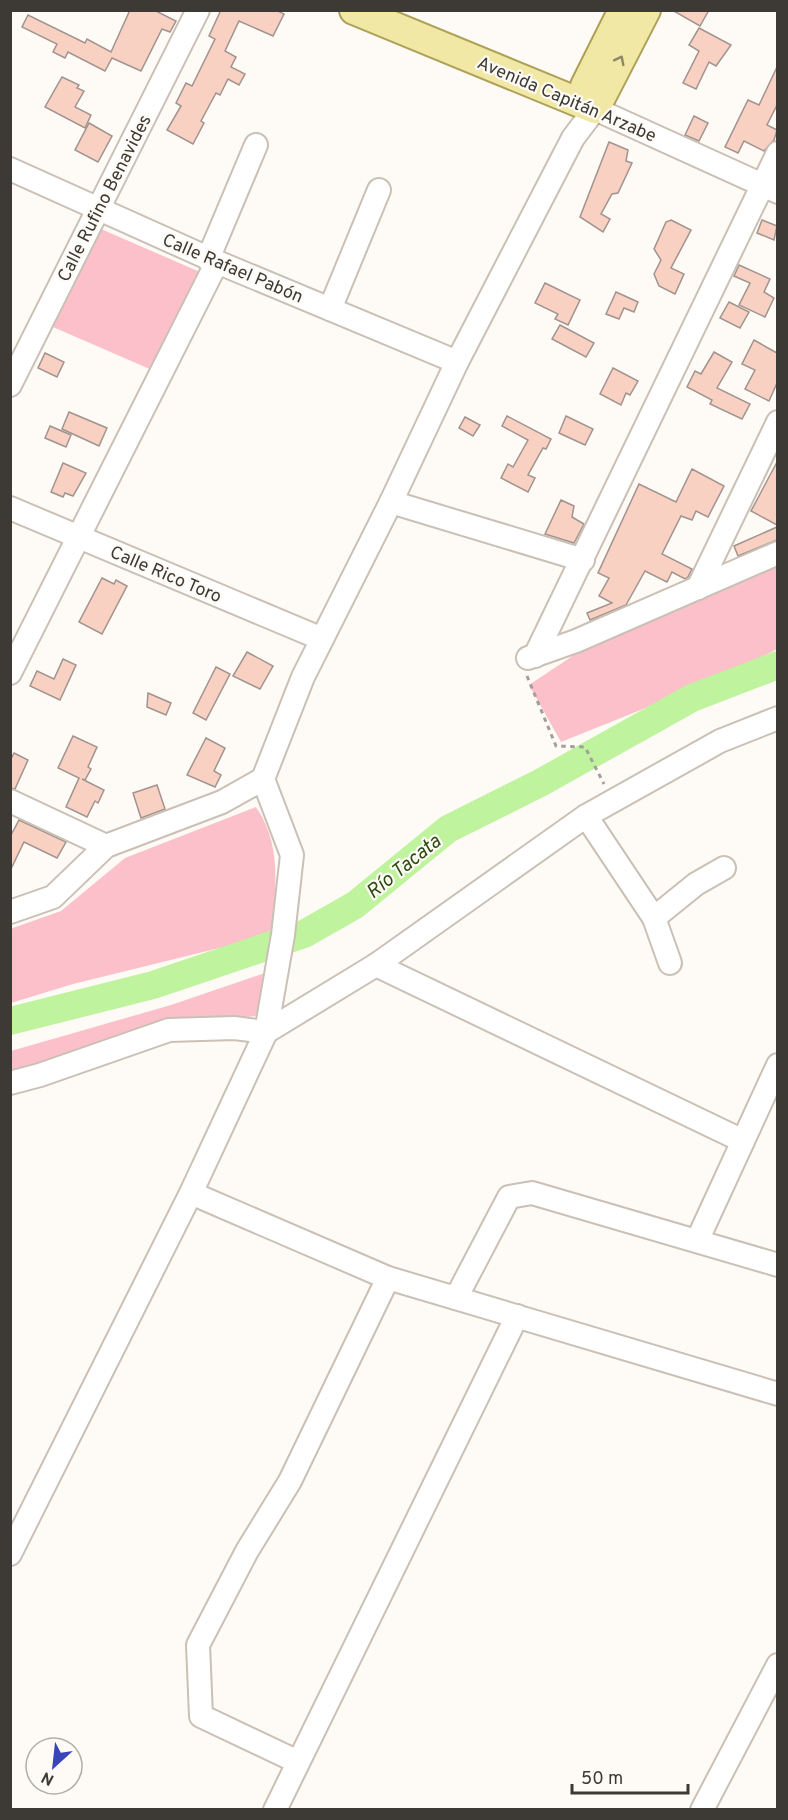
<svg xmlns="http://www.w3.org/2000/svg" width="788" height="1820" font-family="Overpass,sans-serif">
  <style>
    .green { fill: #fcc0ca }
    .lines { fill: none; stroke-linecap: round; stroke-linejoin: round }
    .river { stroke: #bff39e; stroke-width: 28 }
    .building { fill: #f9d1c3; stroke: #a1938e; stroke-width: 1.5 }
    .minor-casing { stroke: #cac0b5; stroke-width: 26 }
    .major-casing { stroke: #aca157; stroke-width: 32 }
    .path { stroke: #a39f9a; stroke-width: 3; stroke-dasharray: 4.5 4.5; stroke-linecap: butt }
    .minor { stroke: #fff; stroke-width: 22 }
    .major { stroke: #f1e8a6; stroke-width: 28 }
    .oneway { stroke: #8e8868 }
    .labels { text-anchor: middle; stroke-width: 4.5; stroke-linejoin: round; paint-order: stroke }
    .street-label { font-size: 18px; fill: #3d3a35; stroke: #fefaf5 }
    .water-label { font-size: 20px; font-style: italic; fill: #2b4b12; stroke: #fefaf5 }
  </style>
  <rect width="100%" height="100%" fill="#fefaf5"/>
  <g class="green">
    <polygon points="101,229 200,272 152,370 53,327"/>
    <polygon points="777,565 777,649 735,672 561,742 529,685 583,649"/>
    <path d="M256 807C283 846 275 891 272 935L73 984 11 1003 10 929 61 911 125 858Z"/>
    <polygon points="265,973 257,1016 169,1025 11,1076 11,1051 171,1005"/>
  </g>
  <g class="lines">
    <polyline class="river" points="10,1021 153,985 304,934 355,905 448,829 540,783 692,698 778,665"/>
  </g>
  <g class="building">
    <polygon points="130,10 154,10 176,21 170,32 162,29 141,71 112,58 105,71 68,52 65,58 53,52 57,44 22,27 28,15 85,43 87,39 111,52"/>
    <polygon points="218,10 276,10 284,14 273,36 239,21 225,51 236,57 231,67 245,74 239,85 228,79 220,95 216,93 201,121 204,123 193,144 167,130 181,106 176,103 186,83 192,86 215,39 209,36 220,12"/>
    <polygon points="672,10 709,10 700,26"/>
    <polygon points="699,28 731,45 716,66 709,62 696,89 683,83 699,51 689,45"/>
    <polygon points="777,67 777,105 767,125 777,130 774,140 764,151 744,141 738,153 725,147 748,100 759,105"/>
    <polygon points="62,77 79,85 77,88 84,91 75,107 91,115 85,128 45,107"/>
    <polygon points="694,116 708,123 699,141 685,135"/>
    <polygon points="89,123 112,136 98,162 75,150"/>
    <polygon points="609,142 628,150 626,161 632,163 618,193 612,194 601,214 610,219 603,232 580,217"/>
    <polygon points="671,220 691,230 671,268 684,274 675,294 659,286 654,274 661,260 654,249 666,222"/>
    <polygon points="762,220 777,226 774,240 757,233"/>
    <polygon points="739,265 770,279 764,292 774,298 765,317 739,305 750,283 734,276"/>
    <polygon points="545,283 580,300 568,325 555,319 558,314 535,303"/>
    <polygon points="616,292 638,302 634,312 624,308 619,319 606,314"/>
    <polygon points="729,302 749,312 740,328 720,318"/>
    <polygon points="560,325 594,343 586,357 552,339"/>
    <polygon points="754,340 777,353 777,383 769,401 745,389 755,370 742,364"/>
    <polygon points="714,352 732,362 717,388 750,404 742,419 710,404 712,400 687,387 695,371 701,374"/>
    <polygon points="45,353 64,362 57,377 38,368"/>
    <polygon points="613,368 638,381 630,395 626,393 621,405 600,394"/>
    <polygon points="69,412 107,428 99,446 62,429"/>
    <polygon points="507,416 551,439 546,449 543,448 528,475 535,478 528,492 501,478 508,464 513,467 528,440 502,426"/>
    <polygon points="566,416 593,429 585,445 559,433"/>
    <polygon points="465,417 480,425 473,436 459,428"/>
    <polygon points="50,426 71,435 66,447 45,438"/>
    <polygon points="777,462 777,525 751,511"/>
    <polygon points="63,463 86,473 73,496 65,493 63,497 51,492"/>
    <polygon points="692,469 724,486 708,517 696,511 692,520 681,516 662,554 692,569 688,577 685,579 672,572 667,582 645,571 626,605 590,620 587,613 612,603 599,596 609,578 598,573 639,484 676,502"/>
    <polygon points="561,500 574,506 572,517 584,524 574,543 545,534"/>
    <polygon points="777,527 777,540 738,556 734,546"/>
    <polygon points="102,578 114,584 116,580 127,586 102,634 79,622"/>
    <polygon points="247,652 273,666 260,689 233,676"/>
    <polygon points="63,659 76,665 60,700 30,686 37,671 54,679"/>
    <polygon points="216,667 230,674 206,720 193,713"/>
    <polygon points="148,693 171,703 166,715 147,707"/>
    <polygon points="73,736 97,747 88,767 91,769 85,780 82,779 104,790 98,803 95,801 87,817 66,807 79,778 58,768"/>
    <polygon points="206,738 225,748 214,771 221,775 215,787 187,775"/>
    <polygon points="14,753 28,760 15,789 10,788 10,761"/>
    <polygon points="157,785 165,809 141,818 133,793"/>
    <polygon points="19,820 66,842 57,858 24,842 10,871 10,837"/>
  </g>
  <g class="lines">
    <defs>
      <g id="minor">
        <polyline points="10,169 217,262 457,362"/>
        <polyline points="208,259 256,145"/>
        <polyline points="330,309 379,190"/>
        <polyline points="10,385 198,10"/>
        <polyline points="391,502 583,560"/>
        <polyline points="10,508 322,639"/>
        <polyline points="698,588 778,422"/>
        <polyline points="535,656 778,153"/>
        <polyline points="528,658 576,641 778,553"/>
        <polyline points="10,673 217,262"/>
        <polyline points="10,801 106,846"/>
        <polyline points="586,816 654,918 670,963"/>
        <polyline points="10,912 53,897 106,846 222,802 263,779"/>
        <polyline points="654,918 696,884 724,868"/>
        <polyline points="376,965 743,1141"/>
        <polyline points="10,1083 40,1075 169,1030 234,1028 266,1032 376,965 586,816 720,741 778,718"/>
        <polyline points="191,1193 388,1278 778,1394"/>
        <polyline points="697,1241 778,1065"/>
        <polyline points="456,1298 509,1197 532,1193 778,1265"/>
        <polyline points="10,1554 191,1193 266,1032 283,935 292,855 263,779 303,677 391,502 457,362 573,138 595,109 778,192"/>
        <polyline points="298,1762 201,1716 198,1645 247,1551 290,1481 388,1278"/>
        <polyline points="275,1810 517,1316"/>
        <polyline points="702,1810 778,1665"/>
      </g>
      <g id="major">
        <polyline points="354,10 595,109 646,10"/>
        <polyline points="585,86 623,10"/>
      </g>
    </defs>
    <use href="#minor" class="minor-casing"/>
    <use href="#major" class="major-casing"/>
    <polyline class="path" points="527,676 556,746 585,747 604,784"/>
    <use href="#minor" class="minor"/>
    <use href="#major" class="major"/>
  </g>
  <defs><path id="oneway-chevron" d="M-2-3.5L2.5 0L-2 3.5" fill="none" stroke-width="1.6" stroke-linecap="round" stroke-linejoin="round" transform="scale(1.5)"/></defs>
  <use class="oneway" href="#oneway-chevron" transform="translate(620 60) rotate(-63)"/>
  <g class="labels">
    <g class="street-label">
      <text transform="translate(567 99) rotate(23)" y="6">Avenida Capitán Arzabe</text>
      <text transform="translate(104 198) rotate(-63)" y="6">Calle Rufino Benavides</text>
      <text transform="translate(233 268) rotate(23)" y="6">Calle Rafael Pabón</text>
      <text transform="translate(166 574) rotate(23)" y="6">Calle Rico Toro</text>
    </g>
    <g class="water-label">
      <text transform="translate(403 866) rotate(-39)" y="7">Río Tacata</text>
    </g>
  </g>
  <rect width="788" height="1820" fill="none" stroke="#3d3a35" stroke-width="24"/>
  <g transform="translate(54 1766) rotate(207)"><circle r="28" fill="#fefaf5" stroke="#b1ada8" stroke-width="1.5"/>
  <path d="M0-4.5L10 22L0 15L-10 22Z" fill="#3946b9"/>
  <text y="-9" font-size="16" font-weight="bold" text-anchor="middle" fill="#3d3a35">N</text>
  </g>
  <path d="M572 1784v9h116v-9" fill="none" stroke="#3d3a35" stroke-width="3"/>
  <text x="581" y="1784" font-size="18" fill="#3d3a35" stroke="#fefaf5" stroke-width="4.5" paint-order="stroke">50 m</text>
</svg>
